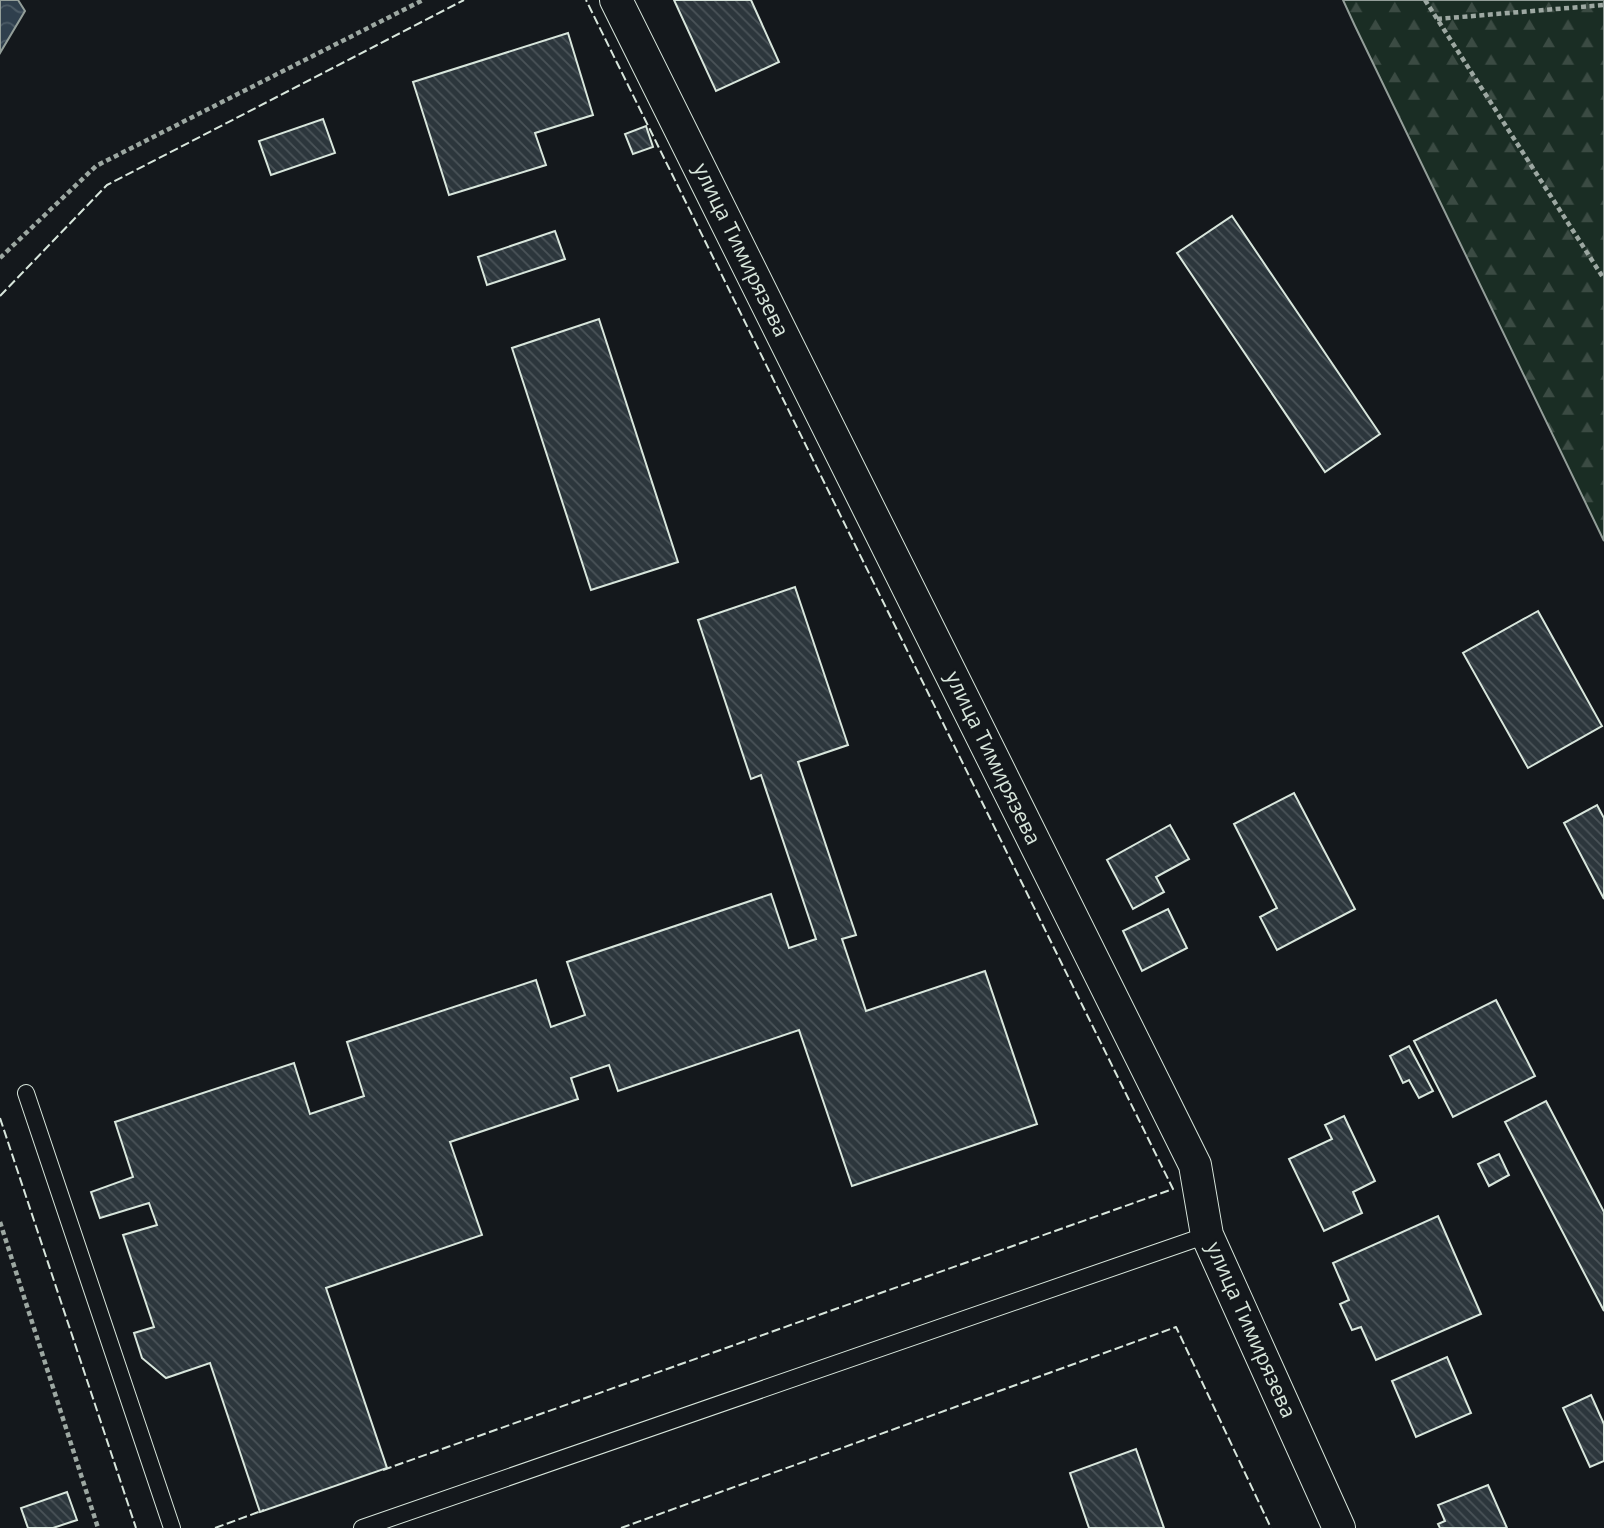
<svg xmlns="http://www.w3.org/2000/svg" width="1604" height="1528" font-family="'Open Sans',sans-serif">
  <style>
    .forest { fill: url(#forest-firs); stroke: #939e99; stroke-width: 2 }
    .water { fill: url(#water-waves); stroke: #939e99; stroke-width: 2 }
    .building { fill: url(#building-back-hatch); stroke: #d8e6dc; stroke-width: 2 }
    .lines { fill: none; stroke-linecap: round; stroke-linejoin: round }
    .service-casing { stroke: #d8e6dc; stroke-width: 18 }
    .minor-casing { stroke: #d8e6dc; stroke-width: 34 }
    .path { stroke: #9da8a2; stroke-width: 4.5; stroke-dasharray: 5 3.5; stroke-linecap: butt }
    .service { stroke: #14181c; stroke-width: 16 }
    .minor { stroke: #14181c; stroke-width: 32 }
    .fence { stroke: #d8e6dc; stroke-width: 2; stroke-dasharray: 9 3.5; stroke-linecap: butt }
    .labels { text-anchor: middle; stroke-width: 5; stroke-linejoin: round; paint-order: stroke }
    .street-label { font-size: 21px; fill: #d8e6dc; stroke: #14181c }
  </style>
  <defs>
    <pattern id="forest-firs" width="22" height="20" patternUnits="userSpaceOnUse" patternTransform="scale(1.75)"><rect width="22" height="20" fill="#1a2d24"/><path d="M5 1l3.5 6h-7zM16 11l3.5 6h-7z" fill="#3b4b43"/></pattern>
    <pattern id="water-waves" width="16" height="10" patternUnits="userSpaceOnUse" patternTransform="scale(1.75)"><rect width="16" height="10" fill="#2f3f4d"/><path d="M0 5q4-4 8 0t8 0" fill="none" stroke="#4c5b66"/></pattern>
    <pattern id="building-back-hatch" width="6" height="6" patternUnits="userSpaceOnUse" patternTransform="scale(1.75)"><rect width="6" height="6" fill="#2c363c"/><path d="M-1 5l2 2M0 0l6 6M5-1l2 2" fill="none" stroke="#4a5358"/></pattern>
  </defs>
  <rect width="100%" height="100%" fill="#14181c"/>
  <polygon class="forest" points="1343,0 1604,0 1604,541 1355,26"/>
  <polygon class="water" points="0,0 18,0 25,11 0,53"/>
  <g class="building">
    <polygon points="674,0 751,0 779,62 716,91"/>
    <polygon points="568,33 593,115 535,133 546,165 449,195 413,82"/>
    <polygon points="323,119 335,153 271,175 259,141"/>
    <polygon points="646,126 653,147 633,154 625,134"/>
    <polygon points="1232,216 1380,434 1325,472 1177,253"/>
    <polygon points="555,231 565,259 487,285 478,257"/>
    <polygon points="599,319 678,562 591,590 512,348"/>
    <polygon points="795,587 848,745 798,762 856,935 842,939 866,1011 985,971 1037,1124 852,1186 799,1030 618,1091 609,1065 571,1078 578,1099 450,1142 482,1235 326,1288 387,1468 260,1512 210,1363 166,1378 142,1358 134,1333 154,1327 123,1235 157,1225 149,1203 100,1218 91,1192 133,1177 115,1122 294,1063 310,1114 364,1096 347,1042 536,980 551,1027 585,1015 567,962 771,894 789,948 816,939 761,775 751,779 698,620"/>
    <polygon points="1538,611 1602,726 1528,768 1463,653"/>
    <polygon points="1294,793 1355,909 1277,950 1260,917 1277,908 1234,824"/>
    <polygon points="1597,805 1604,818 1604,899 1564,823"/>
    <polygon points="1170,825 1189,859 1156,877 1164,892 1133,909 1107,860"/>
    <polygon points="1168,909 1187,948 1142,971 1123,931"/>
    <polygon points="1496,1000 1535,1076 1453,1117 1414,1041"/>
    <polygon points="1409,1046 1433,1091 1419,1098 1409,1080 1403,1083 1390,1056"/>
    <polygon points="1546,1101 1604,1212 1604,1311 1505,1122"/>
    <polygon points="1344,1116 1375,1181 1353,1192 1362,1213 1324,1231 1289,1159 1332,1139 1325,1125"/>
    <polygon points="1499,1154 1509,1175 1489,1186 1478,1164"/>
    <polygon points="1438,1216 1481,1314 1376,1360 1361,1327 1352,1330 1340,1304 1349,1300 1333,1263"/>
    <polygon points="1447,1357 1471,1413 1416,1437 1392,1381"/>
    <polygon points="1591,1395 1604,1424 1604,1461 1590,1467 1563,1408"/>
    <polygon points="1136,1449 1164,1528 1089,1528 1070,1473"/>
    <polygon points="1488,1485 1507,1528 1440,1528 1438,1524 1445,1521 1438,1505"/>
    <polygon points="67,1492 77,1520 53,1528 28,1528 21,1508"/>
  </g>
  <g class="lines">
    <defs>
      <g id="service">
        <polyline points="26,1093 172,1528"/>
        <polyline points="362,1528 1207,1235"/>
      </g>
      <polyline id="minor" points="616,0 1195,1165 1207,1235 1339,1528"/>
    </defs>
    <use href="#service" class="service-casing"/>
    <use href="#minor" class="minor-casing"/>
    <g class="path">
      <polyline points="1425,0 1604,279"/>
      <polyline points="1437,19 1604,5"/>
      <polyline points="0,258 96,166 423,0"/>
      <polyline points="0,1222 98,1528"/>
    </g>
    <use href="#service" class="service"/>
    <use href="#minor" class="minor"/>
    <g class="fence">
      <polyline points="0,296 107,185 464,0"/>
      <polyline points="0,1118 136,1528"/>
      <polyline points="383,1470 1173,1189 586,0"/>
      <polyline points="215,1528 264,1510"/>
      <polyline points="621,1528 1176,1327 1271,1528"/>
    </g>
  </g>
  <g class="labels">
    <g class="street-label">
      <text transform="translate(741 250) rotate(64)" y="7">улица Тимирязева</text>
      <text transform="translate(993 758) rotate(64)" y="7">улица Тимирязева</text>
      <text transform="translate(1251 1330) rotate(66)" y="7">улица Тимирязева</text>
    </g>
  </g>
</svg>
